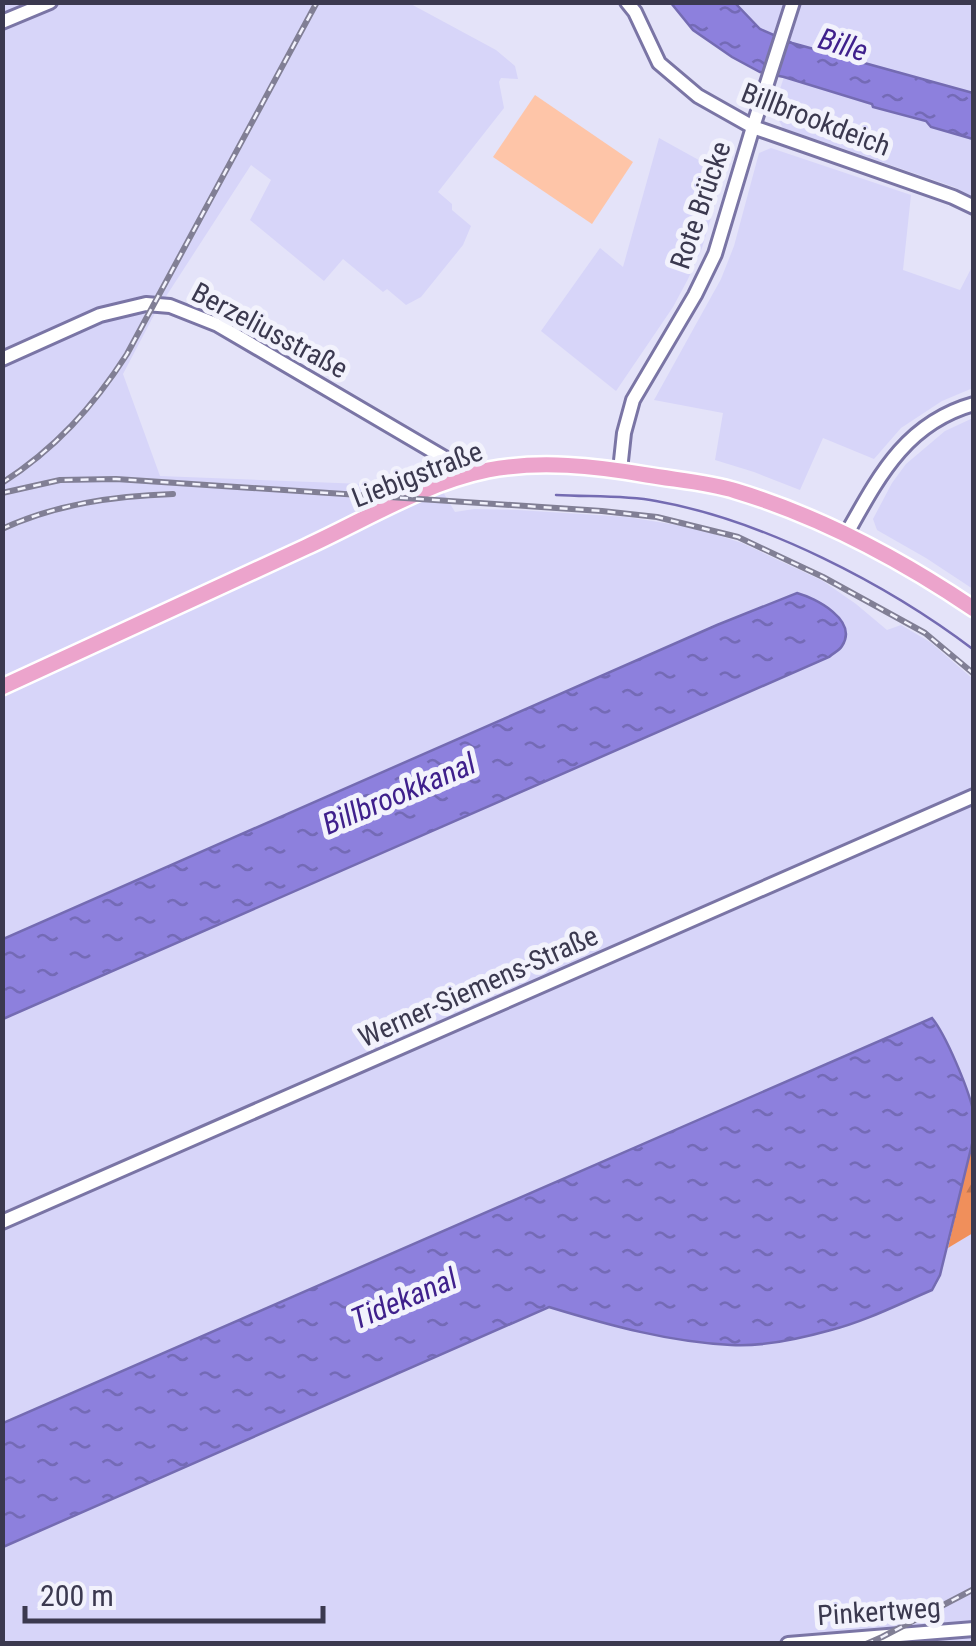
<svg xmlns="http://www.w3.org/2000/svg" width="976" height="1646" font-family="'Roboto Condensed',sans-serif">
  <style>
    .built { fill: #d7d5f9 }
    .forest { fill: url(#forest-firs) }
    .garden { fill: #fec5a8 }
    .water { fill: url(#water-ripples); stroke: #746bb2; stroke-width: 2.5 }
    .lines { fill: none; stroke-linecap: round; stroke-linejoin: round }
    .stream { stroke: #746bb2; stroke-width: 2.5 }
    .minor-casing { stroke: #7a75a5; stroke-width: 18 }
    .major-casing { stroke: #fff; stroke-width: 20 }
    .minor { stroke: #fff; stroke-width: 12 }
    .major { stroke: #eca4cc; stroke-width: 15 }
    .rail-casing { stroke: #817f95; stroke-width: 6 }
    .rail { stroke: #f2f2fc; stroke-width: 2.5; stroke-dasharray: 8; stroke-linecap: butt }
    .labels { text-anchor: middle; stroke-width: 10; stroke-linejoin: round; paint-order: stroke }
    .street-label { font-size: 28px; fill: #3b394f; stroke: #f2f2fc }
    .water-label { font-size: 30px; font-style: italic; fill: #3f208c; stroke: #f2f2fc }
  </style>
  <defs>
    <pattern id="forest-firs" width="22" height="20" patternUnits="userSpaceOnUse" patternTransform="scale(2.5)"><rect width="22" height="20" fill="#f08f5b"/><path d="M5 1l3.5 6h-7zM16 11l3.5 6h-7z" fill="#c4764e"/></pattern>
    <pattern id="water-ripples" width="26" height="14" patternUnits="userSpaceOnUse" patternTransform="scale(2.5)"><rect width="26" height="14" fill="#8d80dd"/><path d="M2 4q2-2 4 0t4 0M15 11q2-2 4 0t4 0" fill="none" stroke="#746ab6"/></pattern>
  </defs>
  <rect width="100%" height="100%" fill="#e4e3f9"/>
  <g class="built">
    <polygon points="3,3 409,3 496,50 515,66 518,79 501,78 499,82 504,108 438,192 452,204 452,210 471,226 463,245 421,297 406,305 387,289 383,292 343,259 324,281 250,220 271,180 251,165 154,315 123,374 160,476 440,487 455,512 474,509 518,510 627,517 696,528 742,543 823,581 856,604 887,630 901,625 930,642 973,679 973,1112 951,1052 939,1026 932,1019 3,1423 2,1019 829,657 843,646 845,634 841,621 831,610 808,597 797,593 717,625 3,939"/>
    <polygon points="735,3 973,3 973,93 792,43 760,29"/>
    <polygon points="784,77 873,105 873,107 926,121 931,127 973,139 973,197 954,187 783,128 773,110"/>
    <polygon points="659,138 724,174 702,248 688,279 673,307 616,391 541,331 600,248 623,267"/>
    <polygon points="771,148 911,195 903,270 960,290 973,265 973,388 942,401 901,428 874,459 823,438 800,490 754,472 715,460 723,413 654,400 721,279 734,246 759,153"/>
    <polygon points="973,418 973,589 926,558 877,530 873,519 892,483 906,464 945,431"/>
    <polygon points="973,1233 973,1643 3,1643 2,1547 549,1307 596,1322 695,1342 833,1330 932,1290 937,1284 948,1248"/>
  </g>
  <polygon class="forest" points="973,1136 973,1233 948,1248"/>
  <polygon class="garden" points="535,95 633,162 592,224 493,157"/>
  <g class="water">
    <polygon points="671,3 735,3 760,29 792,43 973,93 973,139 931,127 926,121 873,107 872,104 784,77 760,72 732,57 693,30"/>
    <path d="M797 593C815 598 859 620 842 646 839 651 833 653 829 657L3 1019V939L717 625Z"/>
    <path d="M932 1018C946 1035 968 1088 973 1110 975 1118 974 1128 974 1136L940 1275 932 1290C899 1304 866 1321 831 1330 799 1339 764 1347 731 1345 669 1342 608 1325 549 1307L3 1547V1423Z"/>
  </g>
  <g class="lines">
    <path class="stream" d="M556 495C589 497 624 495 656 501 763 520 887 584 974 650"/>
    <defs>
      <g id="minor">
        <polyline points="627,2 635,12 659,63 698,96 753,127 953,197 974,207"/>
        <polyline points="2,22 50,2"/>
        <polyline points="2,359 100,315 146,304 170,306 218,325 448,460"/>
        <polyline points="620,470 624,433 633,400 695,295 715,254 753,127 793,2"/>
        <path d="M847 533C879 476 906 423 974 404"/>
        <polyline points="2,1222 974,796"/>
        <polyline points="788,1644 974,1629"/>
      </g>
      <path id="major" d="M2 687C104 641 205 594 306 547 365 520 424 483 488 470 540 460 595 466 647 475 676 480 708 482 736 491 822 517 900 559 974 609"/>
    </defs>
    <use href="#minor" class="minor-casing"/>
    <use href="#major" class="major-casing"/>
    <use href="#minor" class="minor"/>
    <use href="#major" class="major"/>
    <defs>
      <g id="rail">
        <path d="M2 483C55 449 93 407 127 354L317 2"/>
        <polyline points="2,493 60,480 116,479 602,511 657,517 738,537 823,577 925,633 974,674"/>
        <path d="M2 529C56 504 114 496 173 494"/>
        <polyline points="866,1644 882,1637 974,1589"/>
      </g>
    </defs>
    <use href="#rail" class="rail-casing"/>
    <use href="#rail" class="rail"/>
  </g>
  <g class="labels">
    <g class="street-label">
      <text transform="translate(816 119) rotate(21)" y="10">Billbrookdeich</text>
      <text transform="translate(700 205) rotate(-71)" y="10">Rote Brücke</text>
      <text transform="translate(270 330) rotate(28)" y="10">Berzeliusstraße</text>
      <text transform="translate(417 474) rotate(-21)" y="10">Liebigstraße</text>
      <text transform="translate(478 986) rotate(-24)" y="10">Werner-Siemens-Straße</text>
      <text transform="translate(879 1611) rotate(-4)" y="10">Pinkertweg</text>
    </g>
    <g class="water-label">
      <text transform="translate(843 45) rotate(17)" y="10">Bille</text>
      <text transform="translate(399 794) rotate(-23)" y="10">Billbrookkanal</text>
      <text transform="translate(404 1299) rotate(-23)" y="10">Tidekanal</text>
    </g>
  </g>
  <rect width="976" height="1646" fill="none" stroke="#3b394f" stroke-width="10"/>
  <path d="M25 1606v15h298v-15" fill="none" stroke="#3b394f" stroke-width="5"/>
  <text x="40" y="1606" font-size="30" fill="#3b394f" stroke="#f2f2fc" stroke-width="8" paint-order="stroke">200 m</text>
</svg>
